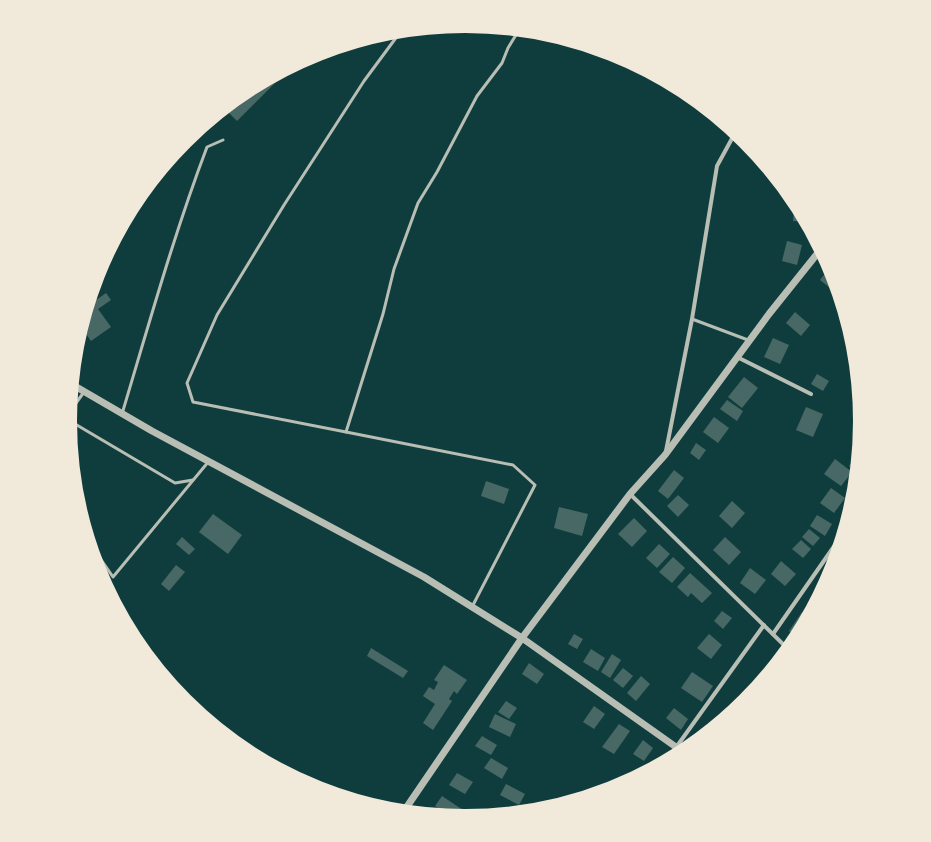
<svg xmlns="http://www.w3.org/2000/svg" width="931" height="842" font-family="Ubuntu,sans-serif">
  <style>
    .building { fill: #486865 }
    .lines { fill: none; stroke-linecap: round; stroke-linejoin: round }
    .service { stroke: #b8beb3; stroke-width: 3 }
    .minor { stroke: #b8beb3; stroke-width: 4 }
    .tertiary { stroke: #b8beb3; stroke-width: 7 }
    .rim { fill: none; stroke: #f1e9da; stroke-width: 2 }
  </style>
  <rect width="100%" height="100%" fill="#0f3d3e"/>
  <g class="building">
    <polygon points="291,67 237,121 229,113 255,87"/>
    <polygon points="795,201 806,222 793,221"/>
    <polygon points="787,241 802,245 797,265 782,261"/>
    <polygon points="829,269 832,271 835,282 830,288 820,280"/>
    <polygon points="106,293 111,300 98,309 111,327 91,341 82,328 89,305"/>
    <polygon points="795,312 810,325 801,336 786,323"/>
    <polygon points="773,338 789,345 780,364 764,357"/>
    <polygon points="817,374 829,381 823,391 811,384"/>
    <polygon points="744,377 758,388 742,408 728,397"/>
    <polygon points="727,400 743,411 737,421 720,409"/>
    <polygon points="806,407 823,414 813,437 796,430"/>
    <polygon points="714,417 729,428 718,443 703,432"/>
    <polygon points="696,443 706,450 699,460 690,453"/>
    <polygon points="856,456 858,458 856,472 849,466"/>
    <polygon points="835,459 852,472 841,486 824,474"/>
    <polygon points="674,470 684,478 668,499 658,491"/>
    <polygon points="486,481 509,489 504,504 481,496"/>
    <polygon points="831,488 845,498 834,513 820,503"/>
    <polygon points="678,495 689,505 678,517 667,506"/>
    <polygon points="732,501 745,513 732,528 719,516"/>
    <polygon points="559,507 588,514 582,536 554,528"/>
    <polygon points="213,514 242,535 228,554 199,532"/>
    <polygon points="817,515 832,524 825,536 810,526"/>
    <polygon points="634,518 647,531 632,547 618,534"/>
    <polygon points="809,529 820,538 813,546 802,537"/>
    <polygon points="182,537 195,549 189,555 176,544"/>
    <polygon points="725,537 741,552 729,565 713,550"/>
    <polygon points="801,540 811,549 803,558 792,549"/>
    <polygon points="659,544 670,554 657,568 646,558"/>
    <polygon points="673,557 685,568 672,583 659,572"/>
    <polygon points="781,561 796,574 785,586 771,574"/>
    <polygon points="176,565 185,572 169,591 161,584"/>
    <polygon points="750,568 766,580 755,594 740,583"/>
    <polygon points="690,573 712,593 702,603 691,593 688,597 677,587"/>
    <polygon points="722,611 732,618 723,629 714,621"/>
    <polygon points="802,612 808,617 797,637 789,631"/>
    <polygon points="574,634 583,639 577,649 568,644"/>
    <polygon points="709,634 722,645 711,659 697,648"/>
    <polygon points="371,648 408,671 403,678 367,656"/>
    <polygon points="591,649 605,658 598,671 583,662"/>
    <polygon points="612,654 621,660 610,678 601,672"/>
    <polygon points="529,663 544,674 537,684 522,674"/>
    <polygon points="444,665 467,680 457,694 454,691 449,699 452,701 433,730 423,723 435,704 423,696 429,687 434,690 438,682 434,680"/>
    <polygon points="623,668 633,676 623,688 613,680"/>
    <polygon points="765,668 770,672 759,684 754,681"/>
    <polygon points="692,672 713,686 702,702 681,688"/>
    <polygon points="641,676 650,684 636,701 627,693"/>
    <polygon points="506,701 517,708 509,719 498,712"/>
    <polygon points="594,706 605,714 594,729 583,722"/>
    <polygon points="674,708 688,719 681,730 666,718"/>
    <polygon points="495,714 516,724 510,737 489,727"/>
    <polygon points="619,724 630,731 614,754 602,747"/>
    <polygon points="482,736 497,745 491,755 475,746"/>
    <polygon points="643,740 653,748 644,761 633,754"/>
    <polygon points="491,758 508,768 502,779 484,768"/>
    <polygon points="457,773 473,782 465,794 449,785"/>
    <polygon points="506,784 525,794 519,805 500,795"/>
    <polygon points="442,796 463,810 458,816 449,815 435,806"/>
  </g>
  <g class="lines">
    <g class="service">
      <polyline points="692,319 748,340"/>
      <polyline points="71,410 84,392"/>
      <path d="M122 414C149 324 174 234 207 147L223 140"/>
      <polyline points="70,421 175,483 193,480"/>
      <polyline points="346,432 193,402 187,383 217,315 284,205 364,81 401,31"/>
      <polyline points="91,545 113,577 209,461"/>
      <polyline points="472,607 535,485 513,465 346,432 383,314 394,269 418,203 437,172 477,96 502,63 508,48 519,30"/>
    </g>
    <g class="minor">
      <polyline points="737,357 811,394"/>
      <polyline points="666,451 692,319 717,166 735,133"/>
      <polyline points="630,494 788,649"/>
      <polyline points="773,634 844,532"/>
      <polyline points="667,760 764,625"/>
    </g>
    <g class="tertiary">
      <polyline points="73,385 152,431 424,577 522,638 683,752"/>
      <polyline points="404,811 522,638 630,494 665,455 769,314 821,249"/>
    </g>
  </g>
  <path d="M0 0H931V842H0ZM76 421a389 389 0 1 1 778 0a389 389 0 1 1-778 0Z" fill="#f1e9da" fill-rule="evenodd"/>
  <path class="rim" d="M76 421a389 389 0 1 1 778 0a389 389 0 1 1-778 0Z"/>
</svg>
